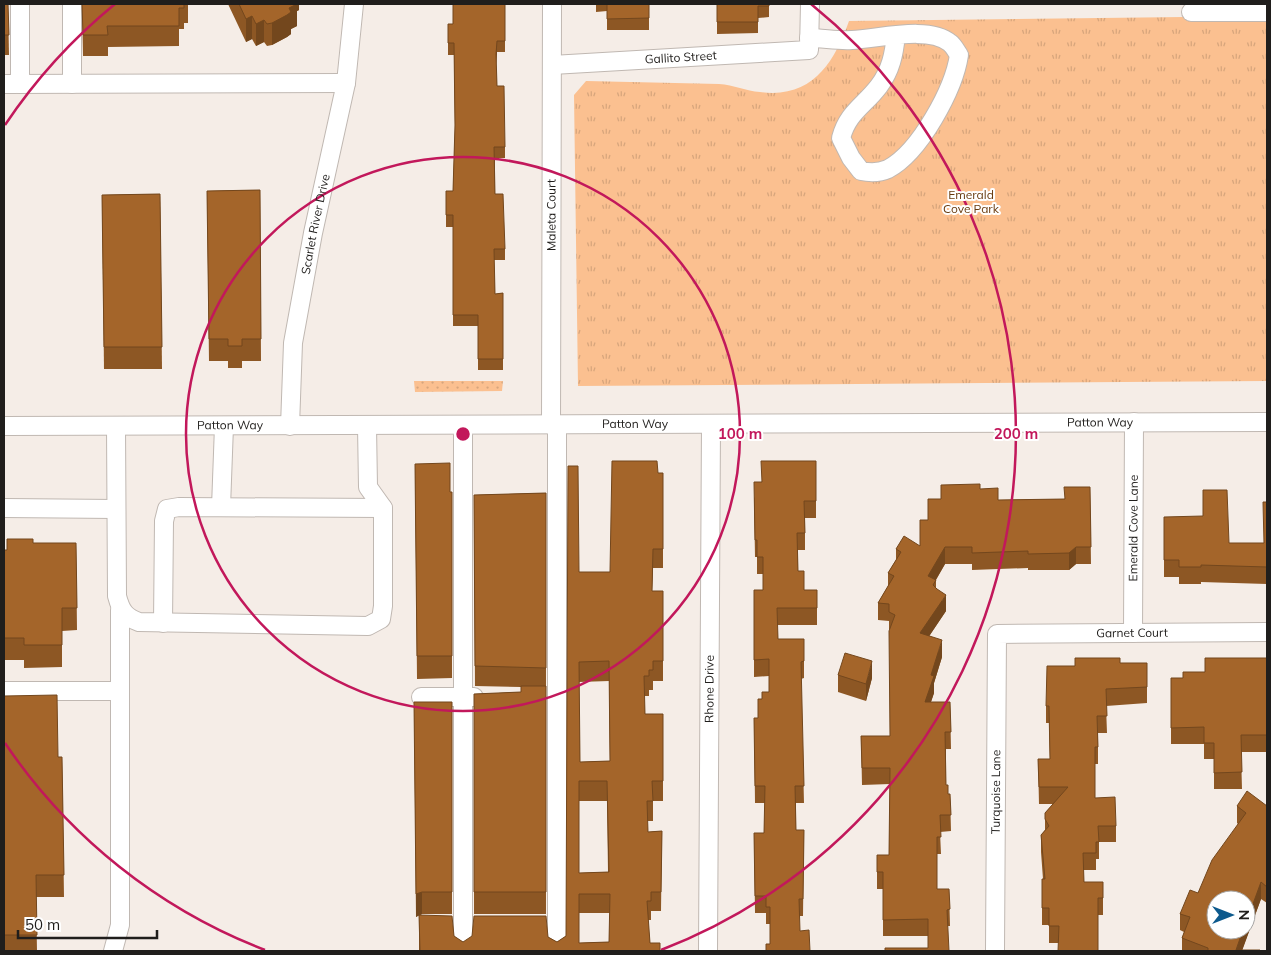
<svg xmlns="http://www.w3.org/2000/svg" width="1271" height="955" font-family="Mulish,sans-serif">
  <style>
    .grass { fill: url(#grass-dots) }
    .park { fill: url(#park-tufts) }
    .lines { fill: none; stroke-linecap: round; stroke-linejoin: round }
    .minor-casing { stroke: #c0b8b2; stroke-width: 20 }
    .minor { stroke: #fff; stroke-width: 18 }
    .wall { fill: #8d5724; fill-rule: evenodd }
    .shaded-wall { fill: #73471d }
    .building { fill: #a4652a; stroke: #73471d; fill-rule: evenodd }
    .ring { fill: none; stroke: #c2185b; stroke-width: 2.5 }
    .labels { text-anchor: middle; stroke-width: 4; stroke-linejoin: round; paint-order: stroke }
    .street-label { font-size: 12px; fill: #201e1c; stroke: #fff }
    .park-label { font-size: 12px; fill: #683b0f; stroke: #fff }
    .centre { fill: #c2185b; stroke: #fff; stroke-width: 2.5 }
    .ring-label { font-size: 15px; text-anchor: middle; font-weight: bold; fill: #c2185b; stroke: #fff; stroke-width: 4; stroke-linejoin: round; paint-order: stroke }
  </style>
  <defs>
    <pattern id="grass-dots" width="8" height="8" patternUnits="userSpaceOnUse" patternTransform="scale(1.25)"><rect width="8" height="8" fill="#fbc090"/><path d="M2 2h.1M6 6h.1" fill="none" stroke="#d7a57c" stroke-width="1.8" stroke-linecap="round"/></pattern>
    <pattern id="park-tufts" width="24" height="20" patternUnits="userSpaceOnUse" patternTransform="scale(1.25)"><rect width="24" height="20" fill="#fbc090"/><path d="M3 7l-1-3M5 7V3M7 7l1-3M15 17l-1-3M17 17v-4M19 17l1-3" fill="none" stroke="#d7a57c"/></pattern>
  </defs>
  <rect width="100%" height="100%" fill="#f5ede7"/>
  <polygon class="grass" points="414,381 503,381 502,391 415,392"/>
  <path class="park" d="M1267 16V381L578 386 574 95 586 81C630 82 675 83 719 84 734 85 746 91 760 92 812 99 834 63 849 21Z"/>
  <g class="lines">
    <defs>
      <g id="minor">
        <polyline points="72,4 72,84"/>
        <polyline points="1191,12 1267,12"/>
        <path d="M809 38C823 38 838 41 852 40 878 39 929 25 950 43 954 46 956 51 959 55 954 89 920 152 888 169 879 173 871 173 861 171L851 158 841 138C848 112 864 106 879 86 891 70 894 54 896 35"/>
        <path id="s1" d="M552 65 809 50 810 4"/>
        <polyline points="4,84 346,83"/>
        <polyline points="20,84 20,4"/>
        <path id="s2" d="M551 425 552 4"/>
        <path id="s3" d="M4 426 1267 422"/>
        <path d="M116 426 117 596C121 611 125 617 139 622L368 626 381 619 383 606V508L368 487 367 426"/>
        <path id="s4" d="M290 426 293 343 313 233 346 83 354 4"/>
        <polyline points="221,507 224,426"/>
        <polyline points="4,508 116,509"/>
        <polyline points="163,623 164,521 167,509 179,507 383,508"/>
        <path id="s5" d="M1133 633 1134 422"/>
        <polyline points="4,691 120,691"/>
        <polyline points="421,697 474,697"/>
        <polyline points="113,951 120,925 120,610"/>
        <polyline points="463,951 463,426"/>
        <polyline points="557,951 557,425"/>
        <path id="s6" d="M708 951 711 425"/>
        <path id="s7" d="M995 951 997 634 1267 632"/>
      </g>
    </defs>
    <use href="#minor" class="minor-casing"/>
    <use href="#minor" class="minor"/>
  </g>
  <g class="wall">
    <polygon points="4,4 8,4 9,55 4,55"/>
    <polygon points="82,4 188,4 188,23 184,23 184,29 179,29 179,46 108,47 108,56 83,56"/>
    <polygon points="228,4 299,4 299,10 297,11 297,26 291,29 291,34 287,37 272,45 267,46 264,42 256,46 252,39 246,42"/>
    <polygon points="505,4 505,52 497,52 496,64 497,86 505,147 505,158 495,158 495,194 505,249 505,260 494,260 495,294 503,293 503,370 478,370 478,326 453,326 453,227 446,227 446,191 453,191 455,129 454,55 448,55 448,24 453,24"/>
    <polygon points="596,4 649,4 649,30 607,30 607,11 596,12"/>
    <polygon points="717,4 769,4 769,17 758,18 758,33 717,34"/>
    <polygon points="260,190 261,361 242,361 242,368 228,368 228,361 209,361 207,191"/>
    <polygon points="160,194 162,369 104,369 102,195"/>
    <polygon points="816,461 816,518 805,518 805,550 798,550 798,571 804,590 817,590 817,625 777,625 778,639 804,639 804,678 801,679 804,803 796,803 796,830 804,830 803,916 800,916 770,944 770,924 766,924 766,913 755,913 754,833 764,833 765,803 755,803 754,718 758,718 758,699 762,699 769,692 769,676 754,677 754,590 763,590 763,574 757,574 757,557 755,557 754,499 761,482"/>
    <polygon points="415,464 450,492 452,492 452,678 417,679"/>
    <path d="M658 473H663V568H653L652 591H663V681H653V690H649V696H644L645 714H663V801H653V821H647L648 832 662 831 661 911H651V920H648L650 943 419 951V915L416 917 414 702H452V914H422L420 915 463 942 548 937 557 942 566 936 579 572H610ZM609 681 610 761 580 762 579 682ZM579 801H607L608 872 579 873ZM579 913H610L609 942 579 943Z"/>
    <polygon points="1090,487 1091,564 1076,564 1069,570 1028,570 1028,568 972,570 972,564 945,564 936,580 936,588 946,611 929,636 942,657 934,683 934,693 931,702 950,702 951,749 946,749 946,785 948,794 950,794 951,831 940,832 941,854 937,854 937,889 949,889 950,926 948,926 928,948 928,936 883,936 883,889 877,889 877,855 889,855 890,784 862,785 861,736 890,736 890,629 889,629 889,621 878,620 878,603 888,586 888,573 896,560 896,549 920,546 941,499 980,489 998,500 1064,499"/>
    <polygon points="546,493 546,914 474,914 474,694 521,692 521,687 475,686 474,495"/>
    <polygon points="1267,502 1267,584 1201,582 1201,584 1179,584 1179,577 1164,577 1164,517 1229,543 1264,543"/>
    <polygon points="33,543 76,543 77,630 62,631 62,667 24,668 24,660 4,660 4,550 7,550"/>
    <polygon points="1267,658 1267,752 1241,752 1242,789 1214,789 1214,759 1204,759 1204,744 1171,744 1171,678 1183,678 1205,672"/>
    <polygon points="1120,663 1147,663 1147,703 1106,706 1107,733 1098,733 1098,764 1095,764 1095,798 1116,826 1116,842 1099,842 1099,859 1096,859 1096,870 1083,870 1084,882 1103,882 1103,915 1098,915 1058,943 1049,943 1049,925 1042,925 1042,879 1043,879 1041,852 1041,835 1045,830 1045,813 1053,804 1039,804 1038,759 1050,759 1049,723 1046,723 1046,706 1075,666"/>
    <polygon points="838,675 872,678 866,701 838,692"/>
    <polygon points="4,696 58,757 62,757 64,897 36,897 37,951 4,951"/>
    <polygon points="1237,806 1267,806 1267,903 1261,899 1242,950 1260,951 1182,951 1182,938 1184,932 1180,930 1180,914 1198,893 1238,824 1237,823"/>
  </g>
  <g class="shaded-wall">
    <polygon points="293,4 299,4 299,10 297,11 297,26 291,29 291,34 287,37 272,45 272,23"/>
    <polygon points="252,16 252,39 246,42 246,19"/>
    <polygon points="264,20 264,42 256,46 256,24"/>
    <polygon points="497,41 497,52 496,65 496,54"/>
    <polygon points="945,547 945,564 928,593 928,576"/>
    <polygon points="1076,547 1076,564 1069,570 1069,553"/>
    <polygon points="946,595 946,611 920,650 920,633"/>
    <polygon points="942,640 942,657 934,683 934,693 925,719 925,702 931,675"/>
    <polygon points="872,661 872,678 866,701 866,684"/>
    <polygon points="1261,882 1261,899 1242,951 1236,950 1243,930 1246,930 1246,923"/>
    <polygon points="422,892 422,914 416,917 416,894"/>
  </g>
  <g class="building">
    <polygon points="4,4 8,4 9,35 4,35"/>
    <polygon points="82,4 184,4 184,8 179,8 179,26 107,26 108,35 83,35"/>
    <polygon points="239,4 297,4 289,8 291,12 287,15 272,23 267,24 264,20 256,24 252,16 246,19"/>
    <polygon points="453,4 505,4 505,41 497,41 496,54 497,86 504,86 505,147 494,147 495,194 503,194 505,249 494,249 495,294 503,293 503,359 478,359 478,315 453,315 453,215 446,215 446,191 453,191 455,125 454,43 448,43 448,24 453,24"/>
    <polygon points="607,4 649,4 649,18 607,19"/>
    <polygon points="717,4 769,4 769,6 758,6 758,22 717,22"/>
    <polygon points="260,190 261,339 242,339 242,346 228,346 228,339 209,339 207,191"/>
    <polygon points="160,194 162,347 104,347 102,195"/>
    <path d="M612 461H657L658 473H663V549H653L652 591H663V661H653V670H649V676H644L645 714H663V781H652L653 801H647L648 832 662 831 661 892H651V901H647L650 943H660V951H420L419 915 452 916 454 936 463 942 472 936 474 916H546L548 937 557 942 566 936 568 466H578L579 572H610ZM609 661 610 761 580 762 579 662ZM579 781H607L609 872 579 873ZM579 894H610L609 942 579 943Z"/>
    <polygon points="761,461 816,461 816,501 804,501 805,533 797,533 798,571 804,571 804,590 817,590 817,608 777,608 778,639 804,639 804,661 801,662 804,786 795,786 796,830 804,830 803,899 799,899 800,931 809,930 810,951 766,951 766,944 770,944 770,907 766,907 766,896 755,896 754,833 764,833 765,786 755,786 754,718 758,718 758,699 762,699 762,692 769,692 769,659 754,660 754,590 763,590 763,557 757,557 757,540 755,540 754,482 762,482"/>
    <polygon points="450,463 450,492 452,492 452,656 417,656 415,464"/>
    <polygon points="980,484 980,489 998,488 998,500 1065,499 1064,487 1090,487 1091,547 1076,547 1069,553 1028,554 1028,551 972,553 972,547 945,547 928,576 936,580 933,585 937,589 946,595 920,633 942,640 931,675 934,676 925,702 950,702 951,732 945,732 946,785 948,785 948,794 950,794 951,815 940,815 941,837 937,837 937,889 949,889 950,909 947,910 949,951 885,951 885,948 928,948 928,919 883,920 883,872 877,872 877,855 889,855 890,768 862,768 861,736 890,736 889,631 895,615 889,612 889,604 878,603 894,576 888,573 901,552 896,549 904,536 920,546 920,520 928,520 928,499 941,499 941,485"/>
    <polygon points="1203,490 1227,490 1229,543 1264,543 1263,502 1267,502 1267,567 1201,565 1201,567 1179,567 1179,560 1164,560 1164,517 1203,516"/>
    <polygon points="546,493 546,668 475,666 474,495"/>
    <polygon points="7,539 33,539 33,543 76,543 77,608 62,608 62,645 24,645 24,638 4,638 4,550 7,550"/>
    <polygon points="845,653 872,661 866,684 838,675"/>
    <polygon points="1075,658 1120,658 1120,663 1147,663 1147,687 1106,689 1107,716 1097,716 1098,747 1095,747 1095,798 1115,797 1116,826 1098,826 1099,842 1096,842 1096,853 1083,853 1084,882 1103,882 1103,898 1098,898 1098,951 1058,951 1059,926 1049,926 1049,908 1042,908 1042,879 1045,879 1041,835 1049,826 1045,819 1045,813 1068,787 1039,787 1038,759 1050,759 1049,706 1046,706 1047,666 1075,666"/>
    <polygon points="1205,658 1267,658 1267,735 1241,735 1242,772 1214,773 1214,743 1204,743 1204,727 1171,728 1171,678 1183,678 1183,672 1205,672"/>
    <polygon points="521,686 546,686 546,892 474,892 474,694 521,692"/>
    <polygon points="57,695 58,757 62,757 64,875 36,875 37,935 4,935 4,696"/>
    <polygon points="414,702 452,702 452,892 422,892 416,894"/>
    <polygon points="1247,791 1267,806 1267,887 1261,882 1246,923 1246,900 1216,900 1216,930 1243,930 1236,950 1260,950 1260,951 1208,951 1208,948 1182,938 1190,917 1180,914 1190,890 1198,893 1212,860 1246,813 1237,806"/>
  </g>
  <g class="ring">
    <circle cx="463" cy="434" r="277"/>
    <path d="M265 950A553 553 0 0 1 5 743M5 125A553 553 0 0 1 115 4M811 4A553 553 0 0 1 661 950"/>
  </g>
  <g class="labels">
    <g class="street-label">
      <text dy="4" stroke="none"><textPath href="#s1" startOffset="129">Gallito Street</textPath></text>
      <text dy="4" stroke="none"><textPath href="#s2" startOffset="210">Maleta Court</textPath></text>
      <text dy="4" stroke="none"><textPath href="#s4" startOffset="204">Scarlet River Drive</textPath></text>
      <text dy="4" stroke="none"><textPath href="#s3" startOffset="1096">Patton Way</textPath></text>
      <text dy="4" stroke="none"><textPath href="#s3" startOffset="631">Patton Way</textPath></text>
      <text dy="4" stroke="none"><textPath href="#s3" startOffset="226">Patton Way</textPath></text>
      <text dy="4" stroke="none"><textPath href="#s5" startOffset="105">Emerald Cove Lane</textPath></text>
      <text dy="4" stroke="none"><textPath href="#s7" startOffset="452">Garnet Court</textPath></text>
      <text dy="4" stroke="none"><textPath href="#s6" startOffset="262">Rhone Drive</textPath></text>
      <text dy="4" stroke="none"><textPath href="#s7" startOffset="159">Turquoise Lane</textPath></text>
    </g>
    <g class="park-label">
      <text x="971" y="199">Emerald<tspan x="971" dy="14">Cove Park</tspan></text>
    </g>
  </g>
  <circle cx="463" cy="434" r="8" class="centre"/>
  <g class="ring-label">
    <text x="740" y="439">100 m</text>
    <text x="1016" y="439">200 m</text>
  </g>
  <rect width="1271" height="955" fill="none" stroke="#201e1c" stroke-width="10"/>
  <g transform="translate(1231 915) rotate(90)"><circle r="24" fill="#ffffff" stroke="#a6a5a4"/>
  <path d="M0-4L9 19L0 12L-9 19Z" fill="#0d5a8d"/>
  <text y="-8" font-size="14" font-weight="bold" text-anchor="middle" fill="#201e1c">N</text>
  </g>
  <path d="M18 930v8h139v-8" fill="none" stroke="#201e1c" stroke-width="2.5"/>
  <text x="25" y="930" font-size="15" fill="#201e1c" stroke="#ffffff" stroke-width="4" paint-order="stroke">50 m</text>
</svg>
